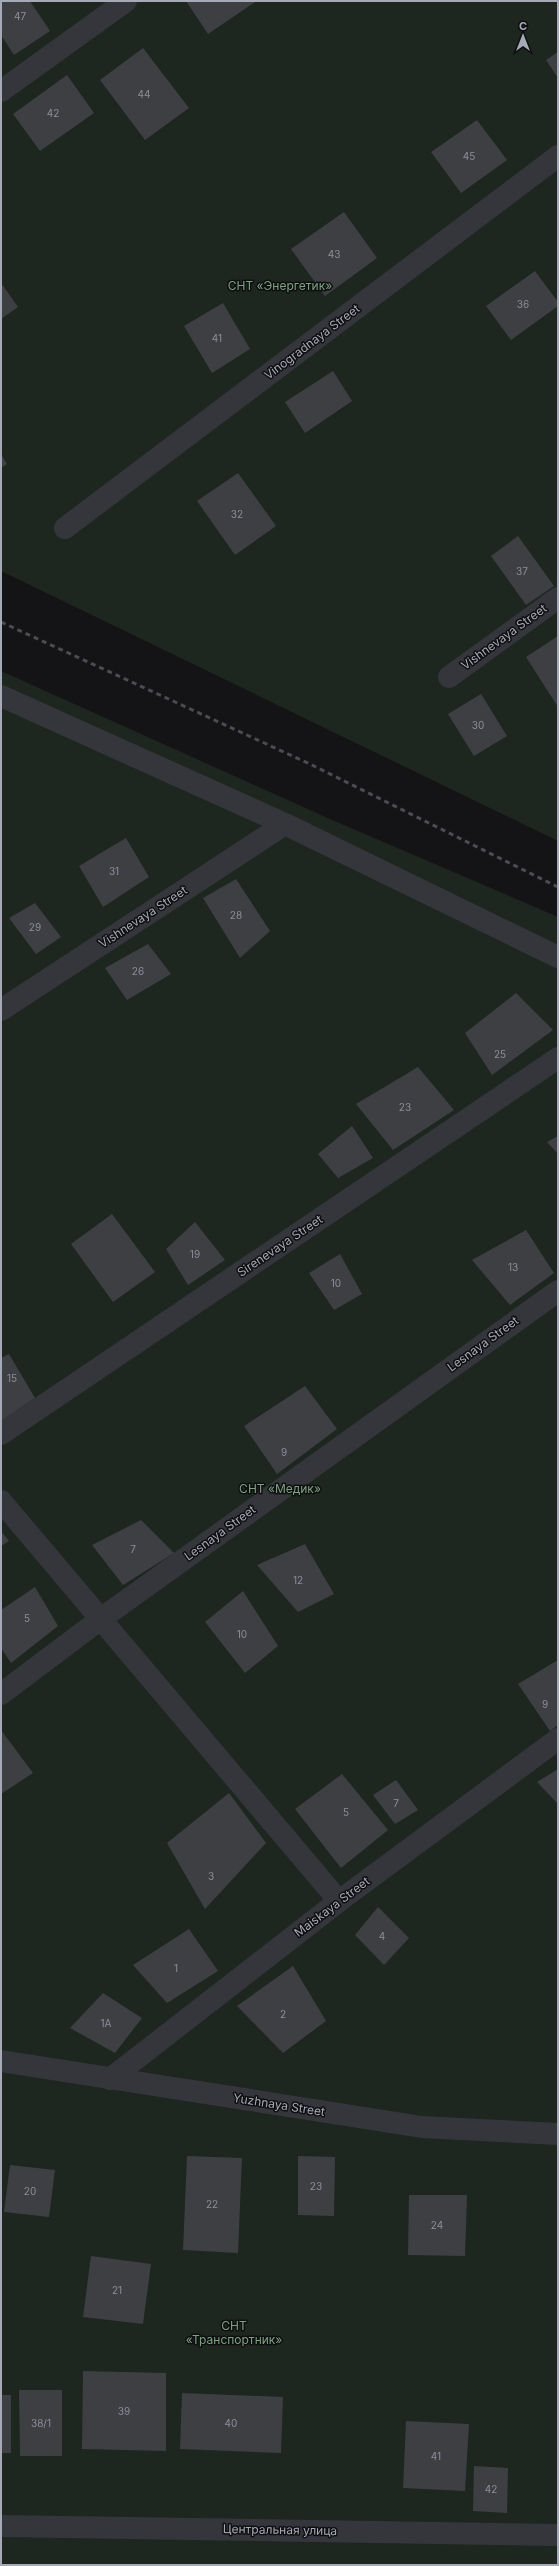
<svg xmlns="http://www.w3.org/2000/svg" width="559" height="2566" font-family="Inter,sans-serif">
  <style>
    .green { fill: #1e2620 }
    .building { fill: #3e3f43 }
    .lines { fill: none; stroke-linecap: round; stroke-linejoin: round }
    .street { stroke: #35363b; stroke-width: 22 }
    .rail { stroke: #4a4c52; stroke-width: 3; stroke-dasharray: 5 4; stroke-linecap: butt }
    .labels { text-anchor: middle; stroke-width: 3; stroke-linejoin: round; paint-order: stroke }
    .number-label { font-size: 10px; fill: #8c8f9a }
    .park-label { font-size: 12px; fill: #7ca280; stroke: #0f0f11 }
    .street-label { font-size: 12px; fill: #a6aab7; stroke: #0f0f11 }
  </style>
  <rect width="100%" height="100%" fill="#141416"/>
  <g class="green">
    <polygon points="1,1 558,1 558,841 1,571"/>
    <polygon points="1,671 330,819 558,917 558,2565 1,2565"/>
  </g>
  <g class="building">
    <polygon points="1,1 30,1 50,31 14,55 1,35"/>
    <polygon points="186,1 254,1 255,2 208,34"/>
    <polygon points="143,48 189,108 145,140 100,80"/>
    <polygon points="558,52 558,78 546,60"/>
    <polygon points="67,75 94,113 40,151 13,114"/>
    <polygon points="477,120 507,160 461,193 431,152"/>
    <polygon points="344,212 377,258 325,296 291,249"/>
    <polygon points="535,271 558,302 558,306 511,340 486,306"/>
    <polygon points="1,283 18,307 1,319"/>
    <polygon points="223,303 250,349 212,373 184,326"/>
    <polygon points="333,371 352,401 305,433 285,402"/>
    <polygon points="1,454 7,464 1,468"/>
    <polygon points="238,473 276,526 235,555 197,501"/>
    <polygon points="518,536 554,586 526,605 491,556"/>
    <polygon points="558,636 558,707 526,657"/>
    <polygon points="481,694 507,736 474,756 448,714"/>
    <polygon points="126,838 149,877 103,907 79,866"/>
    <polygon points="236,879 270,931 240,958 203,898"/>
    <polygon points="35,903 61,937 36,954 9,918"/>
    <polygon points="148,944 171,974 127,1000 105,968"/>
    <polygon points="516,993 553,1030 492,1075 465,1033"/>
    <polygon points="418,1067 454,1110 393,1150 356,1104"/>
    <polygon points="352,1126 373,1158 338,1178 318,1154"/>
    <polygon points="558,1136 558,1154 547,1142"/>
    <polygon points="112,1214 155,1272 113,1302 71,1244"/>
    <polygon points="195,1222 225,1260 188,1285 166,1249"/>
    <polygon points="526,1230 554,1273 510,1305 472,1260"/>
    <polygon points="340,1254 362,1294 334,1310 309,1273"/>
    <polygon points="9,1354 35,1398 1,1421 1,1358"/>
    <polygon points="305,1386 337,1429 277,1474 244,1426"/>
    <polygon points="141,1520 174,1553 123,1585 92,1545"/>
    <polygon points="1,1531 9,1541 1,1546"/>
    <polygon points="305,1544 334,1594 298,1612 257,1565"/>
    <polygon points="35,1587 58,1626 11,1663 1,1648 1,1610"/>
    <polygon points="243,1591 278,1646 245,1673 205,1622"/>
    <polygon points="558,1660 558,1725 550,1731 518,1684"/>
    <polygon points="1,1730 33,1773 1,1794"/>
    <polygon points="558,1769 558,1804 537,1782"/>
    <polygon points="342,1774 388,1830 341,1868 295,1809"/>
    <polygon points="396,1780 418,1810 395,1824 373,1795"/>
    <polygon points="229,1793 266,1843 205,1909 167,1843"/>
    <polygon points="378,1907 409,1938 384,1965 355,1935"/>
    <polygon points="189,1929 218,1971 167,2003 133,1965"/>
    <polygon points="293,1966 326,2021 283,2053 237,2006"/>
    <polygon points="103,1993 142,2018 115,2053 70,2028"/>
    <polygon points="187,2156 242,2158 238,2253 183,2250"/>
    <polygon points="298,2156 335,2157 334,2216 298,2215"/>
    <polygon points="10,2165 55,2170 49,2217 4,2212"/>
    <polygon points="409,2195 467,2195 465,2256 408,2255"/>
    <polygon points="91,2256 151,2264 143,2324 83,2317"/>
    <polygon points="83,2371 166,2373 166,2451 82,2449"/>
    <polygon points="19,2390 62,2390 62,2456 20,2456"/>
    <polygon points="182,2393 283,2397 281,2453 180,2449"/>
    <rect x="1" y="2395" width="10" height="58"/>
    <polygon points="406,2421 469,2424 465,2491 403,2488"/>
    <polygon points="474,2466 508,2468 507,2513 473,2511"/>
  </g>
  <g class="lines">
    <g class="street">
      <polyline points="1,91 126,1"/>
      <polyline points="65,528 558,156"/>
      <polyline points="449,677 558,598"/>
      <polyline points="1,696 285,824 558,957"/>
      <polyline points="1,1010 285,824"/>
      <polyline points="1,1434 558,1058"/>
      <polyline points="1,1501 339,1901"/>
      <polyline points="1,1694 102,1618 558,1291"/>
      <polyline points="1,2061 422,2127 558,2134"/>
      <polyline points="110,2079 339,1901 558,1739"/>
      <polyline points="1,2526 558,2535"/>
    </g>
    <polyline class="rail" points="1,622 310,764 558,887"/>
  </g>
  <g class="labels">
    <g class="number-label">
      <text x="20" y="20">47</text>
      <text x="144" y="98">44</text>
      <text x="53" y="117">42</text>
      <text x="469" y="160">45</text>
      <text x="334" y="258">43</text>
      <text x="523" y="308">36</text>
      <text x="217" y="342">41</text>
      <text x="237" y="518">32</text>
      <text x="522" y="575">37</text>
      <text x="478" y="729">30</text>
      <text x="114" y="875">31</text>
      <text x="236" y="919">28</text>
      <text x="35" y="931">29</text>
      <text x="138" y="975">26</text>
      <text x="500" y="1058">25</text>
      <text x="405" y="1111">23</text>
      <text x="195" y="1258">19</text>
      <text x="513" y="1271">13</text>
      <text x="336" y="1287">10</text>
      <text x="12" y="1382">15</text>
      <text x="284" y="1456">9</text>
      <text x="133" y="1553">7</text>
      <text x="298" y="1584">12</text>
      <text x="27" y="1622">5</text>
      <text x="242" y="1638">10</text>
      <text x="545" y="1708">9</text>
      <text x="396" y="1807">7</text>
      <text x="346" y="1816">5</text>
      <text x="211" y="1880">3</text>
      <text x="382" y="1940">4</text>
      <text x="176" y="1972">1</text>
      <text x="283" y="2018">2</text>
      <text x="106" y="2027">1А</text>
      <text x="316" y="2190">23</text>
      <text x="30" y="2195">20</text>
      <text x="212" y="2208">22</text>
      <text x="437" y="2229">24</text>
      <text x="117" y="2294">21</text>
      <text x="124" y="2415">39</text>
      <text x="41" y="2427">38/1</text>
      <text x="231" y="2427">40</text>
      <text x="436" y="2460">41</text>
      <text x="491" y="2493">42</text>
    </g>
    <g class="park-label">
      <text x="280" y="290">СНТ «Энергетик»</text>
      <text x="280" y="1493">СНТ «Медик»</text>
      <text x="234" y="2330">СНТ<tspan x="234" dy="14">«Транспортник»</tspan></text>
    </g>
    <g class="street-label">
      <text transform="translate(312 342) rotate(-37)" y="4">Vinogradnaya Street</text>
      <text transform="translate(504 637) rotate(-36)" y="4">Vishnevaya Street</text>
      <text transform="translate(143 917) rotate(-33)" y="4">Vishnevaya Street</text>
      <text transform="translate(280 1246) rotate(-34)" y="4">Sirenevaya Street</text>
      <text transform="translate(483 1344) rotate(-36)" y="4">Lesnaya Street</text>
      <text transform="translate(220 1533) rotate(-36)" y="4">Lesnaya Street</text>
      <text transform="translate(332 1907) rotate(-37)" y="4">Maiskaya Street</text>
      <text transform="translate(279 2105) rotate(9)" y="4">Yuzhnaya Street</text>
      <text transform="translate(280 2530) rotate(1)" y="4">Центральная улица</text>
    </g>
  </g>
  <rect width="559" height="2566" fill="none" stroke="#a6aab7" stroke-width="4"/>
  <g transform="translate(523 36)" stroke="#0f0f11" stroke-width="3" paint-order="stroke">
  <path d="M0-3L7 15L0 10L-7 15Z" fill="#a6aab7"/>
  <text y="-6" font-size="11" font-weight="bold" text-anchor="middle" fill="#a6aab7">С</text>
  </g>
</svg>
